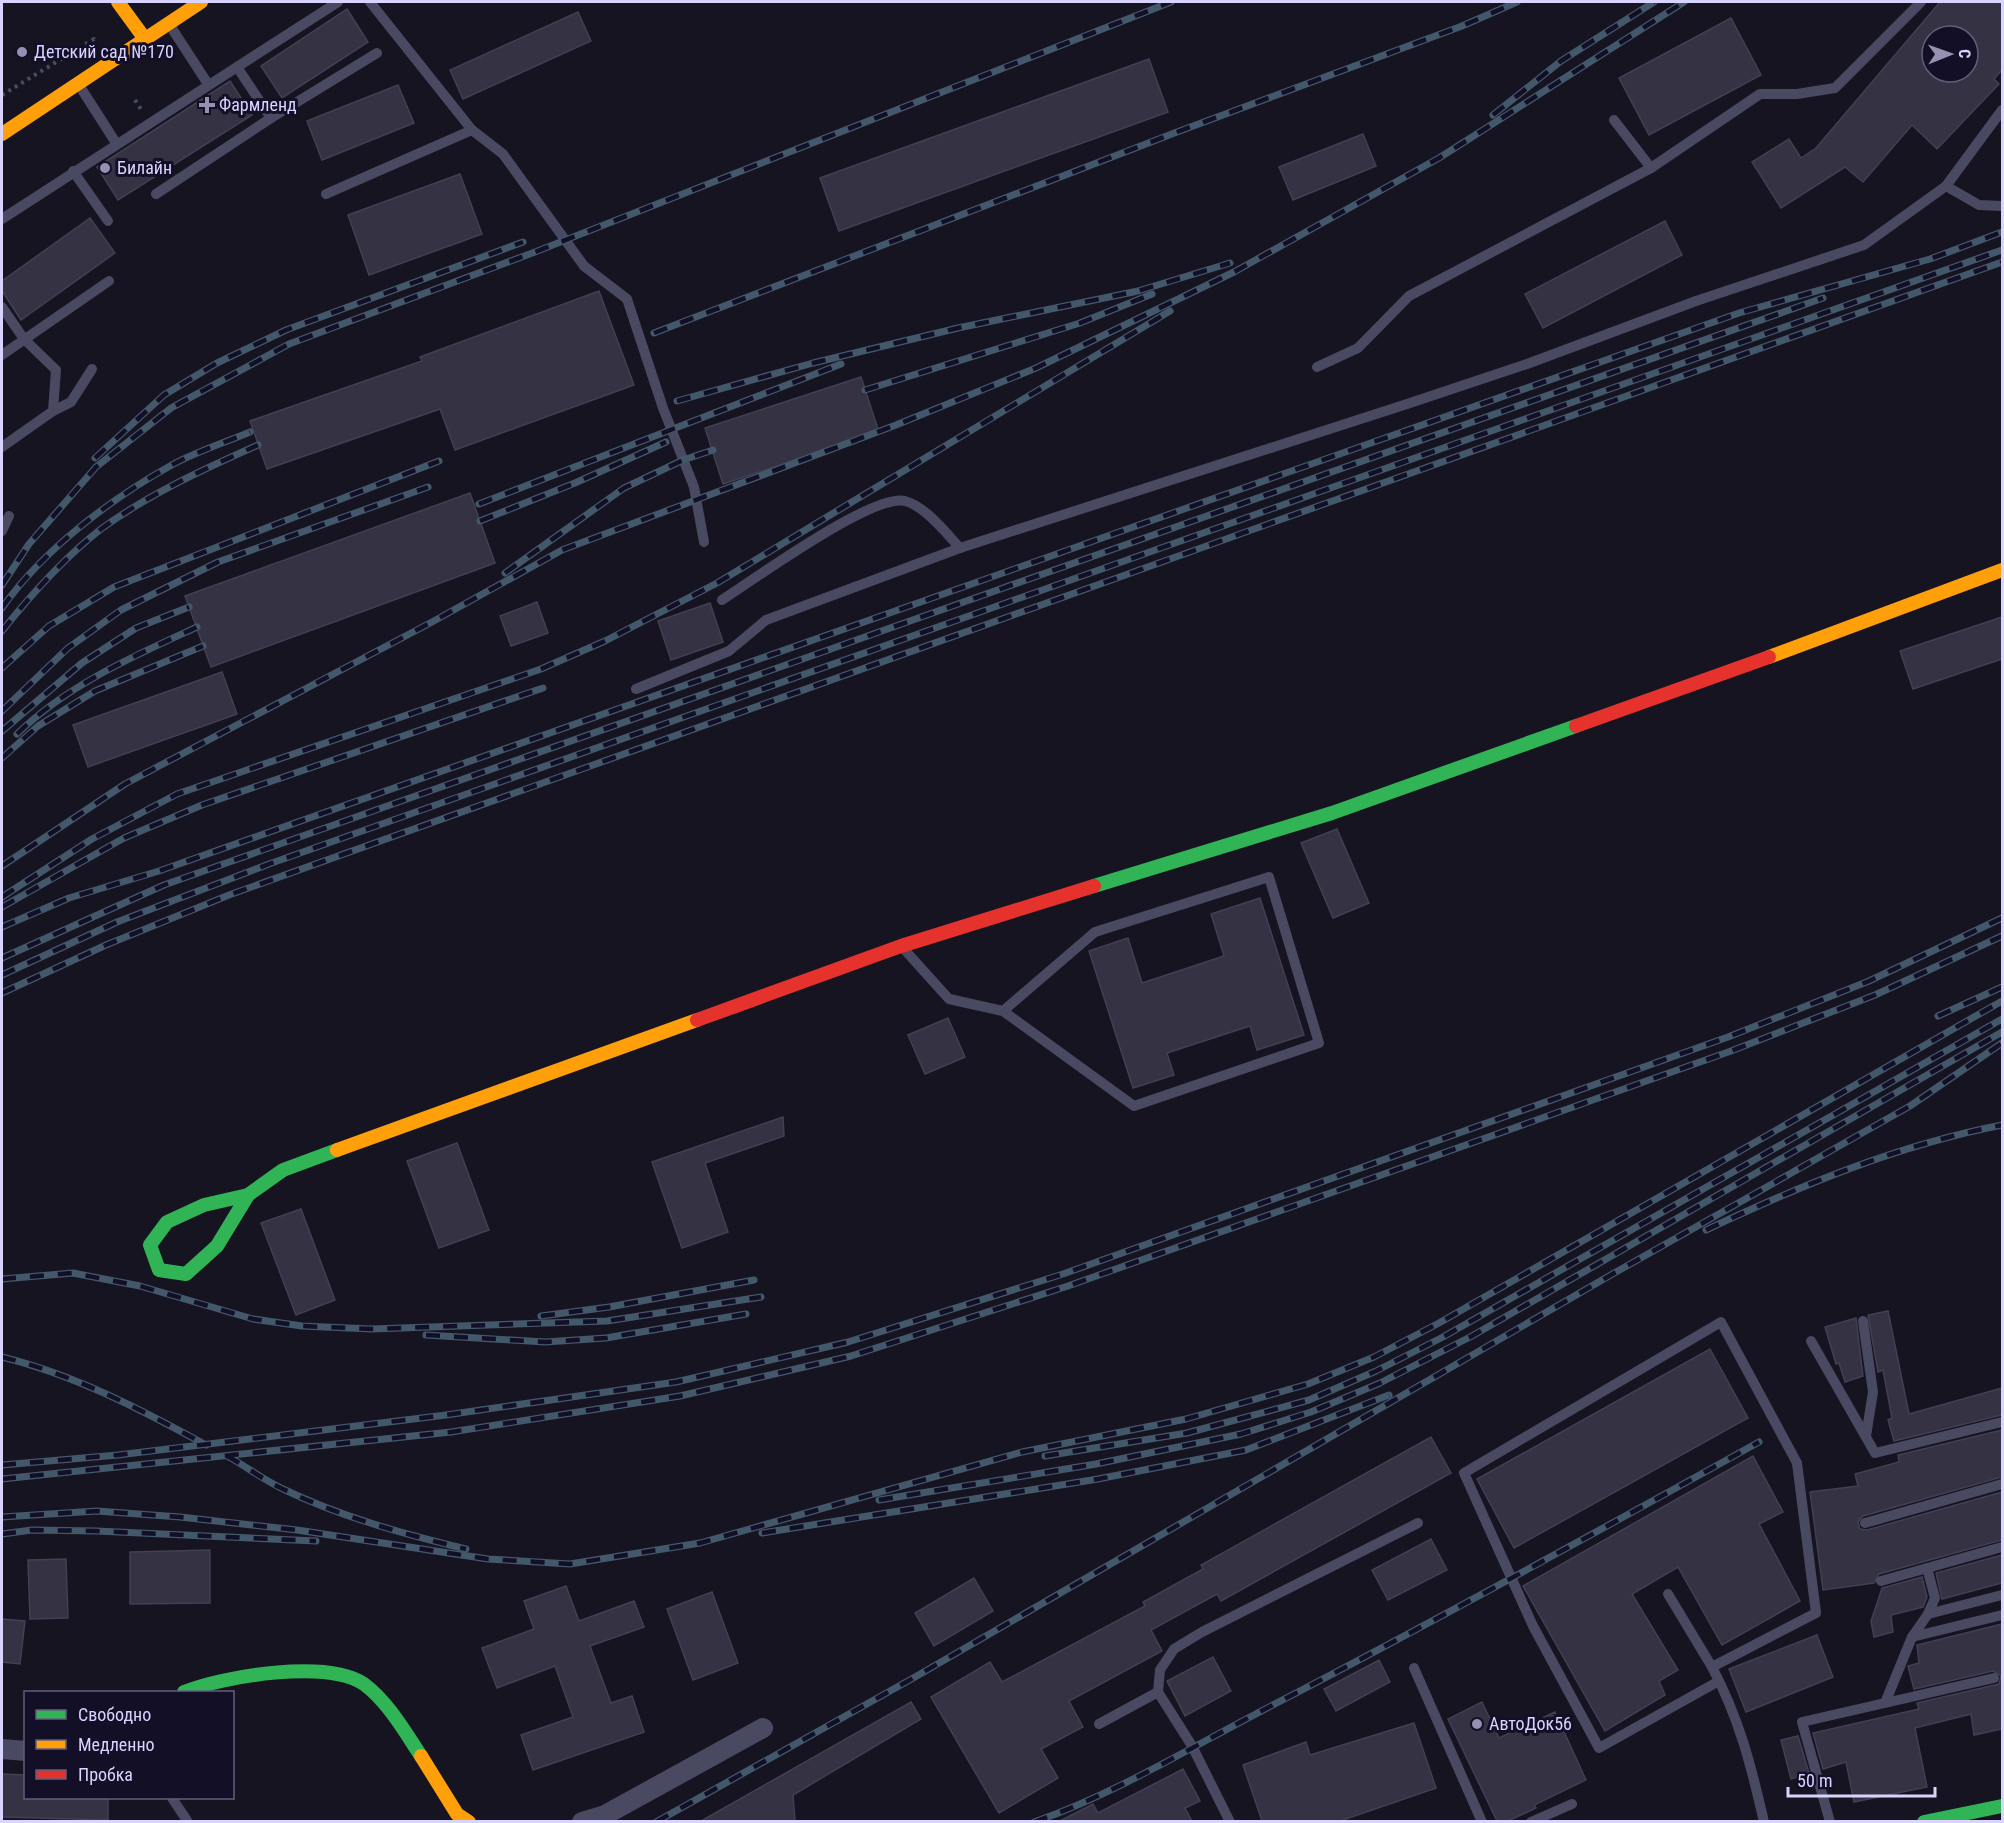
<svg xmlns="http://www.w3.org/2000/svg" width="2004" height="1823" font-family="'Roboto Condensed',sans-serif">
  <style>
    .building { fill: #343243; stroke: #433f54; stroke-width: 1.5; fill-rule: evenodd }
    .lines { fill: none; stroke-linecap: round; stroke-linejoin: round }
    .path { stroke: #44505f; stroke-width: 4; stroke-dasharray: 3 4.5; stroke-linecap: butt }
    .lane { stroke: #4a4962; stroke-width: 10 }
    .street { stroke: #4a4962; stroke-width: 20 }
    .fast { stroke: #30b455; stroke-width: 14 }
    .slow { stroke: #ff9f0a; stroke-width: 14 }
    .jam { stroke: #e5322d; stroke-width: 14 }
    .rail-casing { stroke: #43596b; stroke-width: 7 }
    .rail { stroke: #130f26; stroke-width: 4.5; stroke-dasharray: 14; stroke-linecap: butt }
    .poi-dot { fill: #9591b1; stroke: #130f26; stroke-width: 2 }
    .labels { text-anchor: middle; stroke-width: 6; stroke-linejoin: round; paint-order: stroke }
    .poi-label { font-size: 18px; fill: #d9d4ff; stroke: #130f26; text-anchor: start }
  </style>
  <rect width="100%" height="100%" fill="#161421"/>
  <g class="building">
    <path d="M1940 2H2002V70L1994 79 1999 84 1937 149 1912 125 1863 182 1845 167 1781 208 1752 162 1789 139 1801 158 1816 148ZM1932 36H1968V72H1932Z"/>
    <polygon points="347,9 368,42 282,98 261,66"/>
    <polygon points="578,12 591,41 463,99 450,70"/>
    <polygon points="1731,18 1761,75 1649,135 1619,78"/>
    <polygon points="1149,59 1168,112 839,231 820,178"/>
    <polygon points="230,81 252,115 118,200 97,167"/>
    <polygon points="398,85 414,123 322,160 307,121"/>
    <polygon points="1363,134 1376,166 1293,200 1279,167"/>
    <polygon points="460,174 482,234 369,275 348,215"/>
    <polygon points="90,218 115,253 21,320 2,291 2,281"/>
    <polygon points="1665,221 1682,255 1543,328 1525,294"/>
    <polygon points="599,291 634,385 455,450 440,409 267,469 250,421 422,361 420,357"/>
    <polygon points="861,377 879,432 723,484 705,428"/>
    <polygon points="470,493 495,563 211,667 185,596"/>
    <polygon points="537,602 548,633 511,646 500,616"/>
    <polygon points="710,603 723,642 671,660 658,621"/>
    <polygon points="2002,617 2002,659 1913,689 1900,651"/>
    <polygon points="222,672 237,714 88,767 73,725"/>
    <polygon points="1337,829 1369,903 1333,918 1301,843"/>
    <polygon points="1260,898 1304,1035 1257,1050 1250,1026 1167,1053 1174,1075 1133,1088 1089,951 1128,938 1142,983 1224,956 1211,914"/>
    <polygon points="948,1018 965,1057 925,1074 908,1035"/>
    <polygon points="783,1117 784,1136 705,1163 728,1232 682,1248 652,1162"/>
    <polygon points="457,1143 489,1230 439,1248 407,1161"/>
    <polygon points="301,1209 335,1300 296,1315 261,1223"/>
    <polygon points="1888,1311 1909,1414 2002,1388 2002,1415 1894,1441 1888,1420 1892,1418 1883,1370 1878,1372 1868,1315"/>
    <polygon points="1856,1318 1863,1376 1845,1382 1839,1363 1836,1364 1825,1327"/>
    <polygon points="1710,1349 1748,1418 1514,1548 1477,1479"/>
    <polygon points="2002,1430 2002,1477 1863,1516 1858,1522 1860,1529 1867,1530 2002,1492 2002,1540 1879,1574 1874,1583 1823,1590 1810,1492 1858,1486 1855,1474 1899,1462 1898,1455"/>
    <polygon points="1431,1437 1451,1473 1221,1601 1217,1594 1151,1630 1162,1651 1069,1701 1083,1727 1041,1749 1058,1778 999,1813 931,1697 990,1662 1002,1682 1145,1606 1143,1602 1203,1569 1201,1565"/>
    <polygon points="1753,1456 1783,1512 1759,1524 1800,1601 1722,1645 1678,1567 1632,1594 1678,1670 1659,1681 1665,1695 1605,1731 1523,1586"/>
    <polygon points="1431,1539 1447,1570 1388,1600 1372,1570"/>
    <polygon points="210,1550 210,1603 130,1604 130,1552"/>
    <polygon points="2002,1555 2002,1583 1942,1599 1936,1573"/>
    <polygon points="66,1559 68,1618 30,1619 28,1560"/>
    <polygon points="1922,1577 1927,1597 1923,1607 1891,1615 1893,1632 1874,1637 1871,1621 1882,1588"/>
    <polygon points="974,1578 993,1611 934,1646 915,1613"/>
    <polygon points="566,1586 579,1621 634,1601 644,1627 590,1646 611,1703 632,1696 644,1732 533,1770 521,1735 573,1717 555,1666 497,1688 482,1648 534,1629 524,1601"/>
    <polygon points="712,1592 738,1663 693,1680 667,1609"/>
    <polygon points="2,1619 25,1621 20,1664 2,1662"/>
    <polygon points="2002,1624 2002,1729 1974,1735 1971,1714 1915,1728 1927,1787 1854,1802 1846,1762 1823,1769 1813,1733 1919,1709 1917,1703 1999,1684 2001,1676 1993,1671 1914,1689 1908,1666 1919,1663 1917,1645"/>
    <polygon points="1817,1635 1833,1677 1746,1712 1729,1669"/>
    <polygon points="1213,1657 1231,1691 1185,1716 1167,1681"/>
    <polygon points="1379,1660 1390,1682 1336,1711 1324,1689"/>
    <polygon points="911,1702 921,1719 793,1795 795,1821 701,1821"/>
    <polygon points="1482,1702 1499,1738 1555,1712 1586,1780 1534,1805 1536,1808 1508,1821 1497,1821 1448,1719"/>
    <polygon points="1414,1723 1436,1788 1340,1821 1262,1821 1243,1765 1306,1742 1310,1755"/>
    <polygon points="1798,1736 1809,1773 1791,1779 1781,1740"/>
    <polygon points="1183,1769 1200,1801 1185,1808 1192,1821 1060,1821 1093,1804 1098,1813"/>
    <polygon points="2,1774 26,1775 26,1797 108,1797 108,1820 2,1817"/>
  </g>
  <g class="lines">
    <g class="path">
      <polyline points="2,95 94,39 96,43"/>
      <polyline points="135,100 142,111"/>
    </g>
    <g class="lane">
      <polyline points="338,2 237,67 271,118 377,53"/>
      <polyline points="370,2 472,130 503,154 584,266 627,299 663,408 694,487 704,542"/>
      <polyline points="171,27 208,84"/>
      <polyline points="79,85 116,143"/>
      <polyline points="1614,120 1651,168"/>
      <polyline points="73,171 108,221"/>
      <polyline points="1946,186 2002,110"/>
      <polyline points="156,194 271,118"/>
      <polyline points="326,194 472,130"/>
      <polyline points="2,219 237,67"/>
      <polyline points="2,307 24,339 56,370 53,411 2,447"/>
      <polyline points="2,355 109,281"/>
      <polyline points="1317,367 1358,348 1409,296 1651,168 1760,94 1797,94 1835,88 1921,2"/>
      <polyline points="53,411 71,402 92,369"/>
      <polyline points="2,531 9,516"/>
      <path d="M722 600C753 580 873 493 905 501 925 506 947 534 960 548"/>
      <polyline points="636,689 729,651 766,620 960,548 1407,404 1527,364 1696,301 1864,245 1946,186 1979,205 2002,206"/>
      <polyline points="903,948 949,999 1003,1011 1134,1106 1319,1043 1269,877 1095,932 1003,1011"/>
      <polyline points="1863,1321 1873,1392 1866,1436"/>
      <polyline points="1811,1341 1875,1453 2002,1422"/>
      <polyline points="1865,1523 2002,1484"/>
      <polyline points="1881,1581 2002,1547"/>
      <polyline points="1668,1594 1712,1667"/>
      <polyline points="1928,1614 2002,1595"/>
      <polyline points="1912,1637 2002,1615"/>
      <polyline points="1414,1668 1482,1822"/>
      <path d="M1719 1681 1599 1748 1533 1626 1464 1473 1721 1322 1797 1463 1816 1613 1712 1667C1739 1718 1751 1765 1764 1822"/>
      <polyline points="1885,1703 1912,1637 1928,1614 1935,1598 1927,1568"/>
      <polyline points="1099,1724 1158,1692"/>
      <polyline points="172,1798 188,1822"/>
      <polyline points="1230,1822 1192,1746 1158,1692 1160,1670 1174,1649 1202,1632 1418,1523"/>
      <polyline points="1531,1822 1572,1804"/>
      <polyline points="1830,1822 1802,1722 1994,1678"/>
    </g>
    <g class="street">
      <polyline points="2,1749 26,1751"/>
      <polyline points="582,1822 605,1815 763,1728"/>
    </g>
    <g class="fast">
      <polyline points="1094,886 1332,813 1576,726"/>
      <polyline points="248,1195 217,1246 186,1274 159,1270 150,1245 167,1222 204,1205 248,1195 283,1170 337,1150"/>
      <path d="M184 1692C224 1676 327 1659 364 1684 388 1702 405 1732 421 1756"/>
      <polyline points="1924,1822 2002,1806"/>
    </g>
    <g class="slow">
      <polyline points="118,2 145,39"/>
      <polyline points="2,134 201,2"/>
      <polyline points="1769,657 2002,570"/>
      <polyline points="337,1150 697,1020"/>
      <polyline points="421,1756 457,1814 469,1822"/>
    </g>
    <g class="jam">
      <polyline points="1576,726 1769,657"/>
      <polyline points="697,1020 901,946 1094,886"/>
    </g>
    <defs>
      <g id="rail">
        <polyline points="1493,115 1561,61 1654,2"/>
        <polyline points="654,333 1177,132 1462,26 1517,2"/>
        <polyline points="865,390 1080,323 1152,294"/>
        <polyline points="677,401 813,363 958,328 1138,291 1230,263"/>
        <polyline points="95,458 164,395 217,363 286,330 523,242"/>
        <polyline points="479,504 841,364"/>
        <polyline points="480,521 575,483 666,442"/>
        <polyline points="505,573 624,488 683,460 713,450"/>
        <polyline points="2,585 29,544 96,467 171,408 289,344 535,252 1171,2"/>
        <path d="M2 608C42 551 109 500 170 466 195 452 224 443 250 432"/>
        <path d="M2 631C30 596 65 557 101 529 149 494 204 469 258 445"/>
        <polyline points="2,668 49,626 114,587 439,461"/>
        <polyline points="2,711 68,648 121,610 218,562 428,487"/>
        <polyline points="2,731 82,663 136,628 189,607"/>
        <path d="M17 734C67 685 134 656 197 627"/>
        <polyline points="2,758 38,726 95,691 203,646"/>
        <polyline points="2,866 125,784 432,622 562,550 896,425 1036,368 1234,272 1439,158 1684,2"/>
        <polyline points="2,897 92,839 177,794 541,669 605,641 717,583 1170,311"/>
        <polyline points="2,907 124,838 202,805 543,688"/>
        <polyline points="2,927 69,898 159,871 1739,313 1930,259 2002,232"/>
        <polyline points="2,958 164,885 1823,298"/>
        <polyline points="2,975 117,922 269,864 2002,250"/>
        <polyline points="2,993 106,945 229,895 2002,262"/>
        <polyline points="1938,1016 2002,987"/>
        <path d="M1706 1230C1802 1185 1898 1145 2002 1125"/>
        <polyline points="2,1279 73,1273 140,1286 253,1319 302,1326 372,1329 607,1321 761,1297"/>
        <polyline points="541,1316 609,1307 754,1280"/>
        <polyline points="426,1335 545,1342 606,1338 746,1314"/>
        <path d="M2 1357C75 1375 140 1409 206 1445"/>
        <path d="M227 1456C246 1466 263 1480 283 1489 341 1517 404 1534 466 1549"/>
        <polyline points="1045,1456 1187,1433 1309,1400 1376,1371 1443,1337 2002,1019"/>
        <polyline points="2,1465 118,1455 446,1415 676,1382 848,1342 1063,1274 1728,1037 1869,981 2002,918"/>
        <polyline points="2,1479 451,1432 680,1396 851,1356 1068,1286 1731,1051 1875,995 2002,936"/>
        <polyline points="879,1500 1096,1464 1241,1434 1311,1412 1380,1383 1472,1336 2002,1032"/>
        <polyline points="2,1517 97,1511 180,1517 297,1530 488,1559 570,1564 700,1543 1022,1452 1186,1419 1308,1384 1374,1357 1439,1323 2002,1001"/>
        <polyline points="762,1533 1098,1479 1246,1450 1389,1395"/>
        <polyline points="2,1534 32,1530 96,1531 316,1541"/>
        <polyline points="656,1822 915,1677 1616,1272 1910,1106 2002,1043"/>
        <path d="M1034 1822C1117 1793 1193 1746 1271 1706 1435 1621 1597 1532 1759 1442"/>
      </g>
    </defs>
    <use href="#rail" class="rail-casing"/>
    <use href="#rail" class="rail"/>
  </g>
  <g class="poi-dot">
    <circle cx="22" cy="52" r="6"/>
    <path d="M204 96h6v6h6v6h-6v6h-6v-6h-6v-6h6z"/>
    <circle cx="105" cy="168" r="6"/>
    <circle cx="1477" cy="1724" r="6"/>
  </g>
  <g class="labels">
    <g class="poi-label">
      <text x="34" y="58">Детский сад №170</text>
      <text x="219" y="111">Фармленд</text>
      <text x="117" y="174">Билайн</text>
      <text x="1489" y="1730">АвтоДок56</text>
    </g>
  </g>
  <rect width="2004" height="1823" fill="none" stroke="#d9d4ff" stroke-width="6"/>
  <rect x="24" y="1691" width="210" height="108" fill="#130f26" stroke="#625e7d" stroke-width="1.5"/>
  <rect x="36" y="1710" width="30" height="9" fill="#30b455" stroke="#625e7d" stroke-width="1.5"/>
  <text x="78" y="1721" font-size="18" fill="#d9d4ff">Свободно</text>
  <rect x="36" y="1740" width="30" height="9" fill="#ff9f0a" stroke="#625e7d" stroke-width="1.5"/>
  <text x="78" y="1751" font-size="18" fill="#d9d4ff">Медленно</text>
  <rect x="36" y="1770" width="30" height="9" fill="#e5322d" stroke="#625e7d" stroke-width="1.5"/>
  <text x="78" y="1781" font-size="18" fill="#d9d4ff">Пробка</text>
  <g transform="translate(1950 54) rotate(89)"><circle r="28" fill="#130f26" stroke="#625e7d" stroke-width="1.5"/>
  <path d="M0-4.5L10 22L0 15L-10 22Z" fill="#9591b1"/>
  <text y="-9" font-size="16" font-weight="bold" text-anchor="middle" fill="#d9d4ff">С</text>
  </g>
  <path d="M1788 1787v9h147v-9" fill="none" stroke="#d9d4ff" stroke-width="3"/>
  <text x="1797" y="1787" font-size="18" fill="#d9d4ff" stroke="#130f26" stroke-width="4.5" paint-order="stroke">50 m</text>
</svg>
